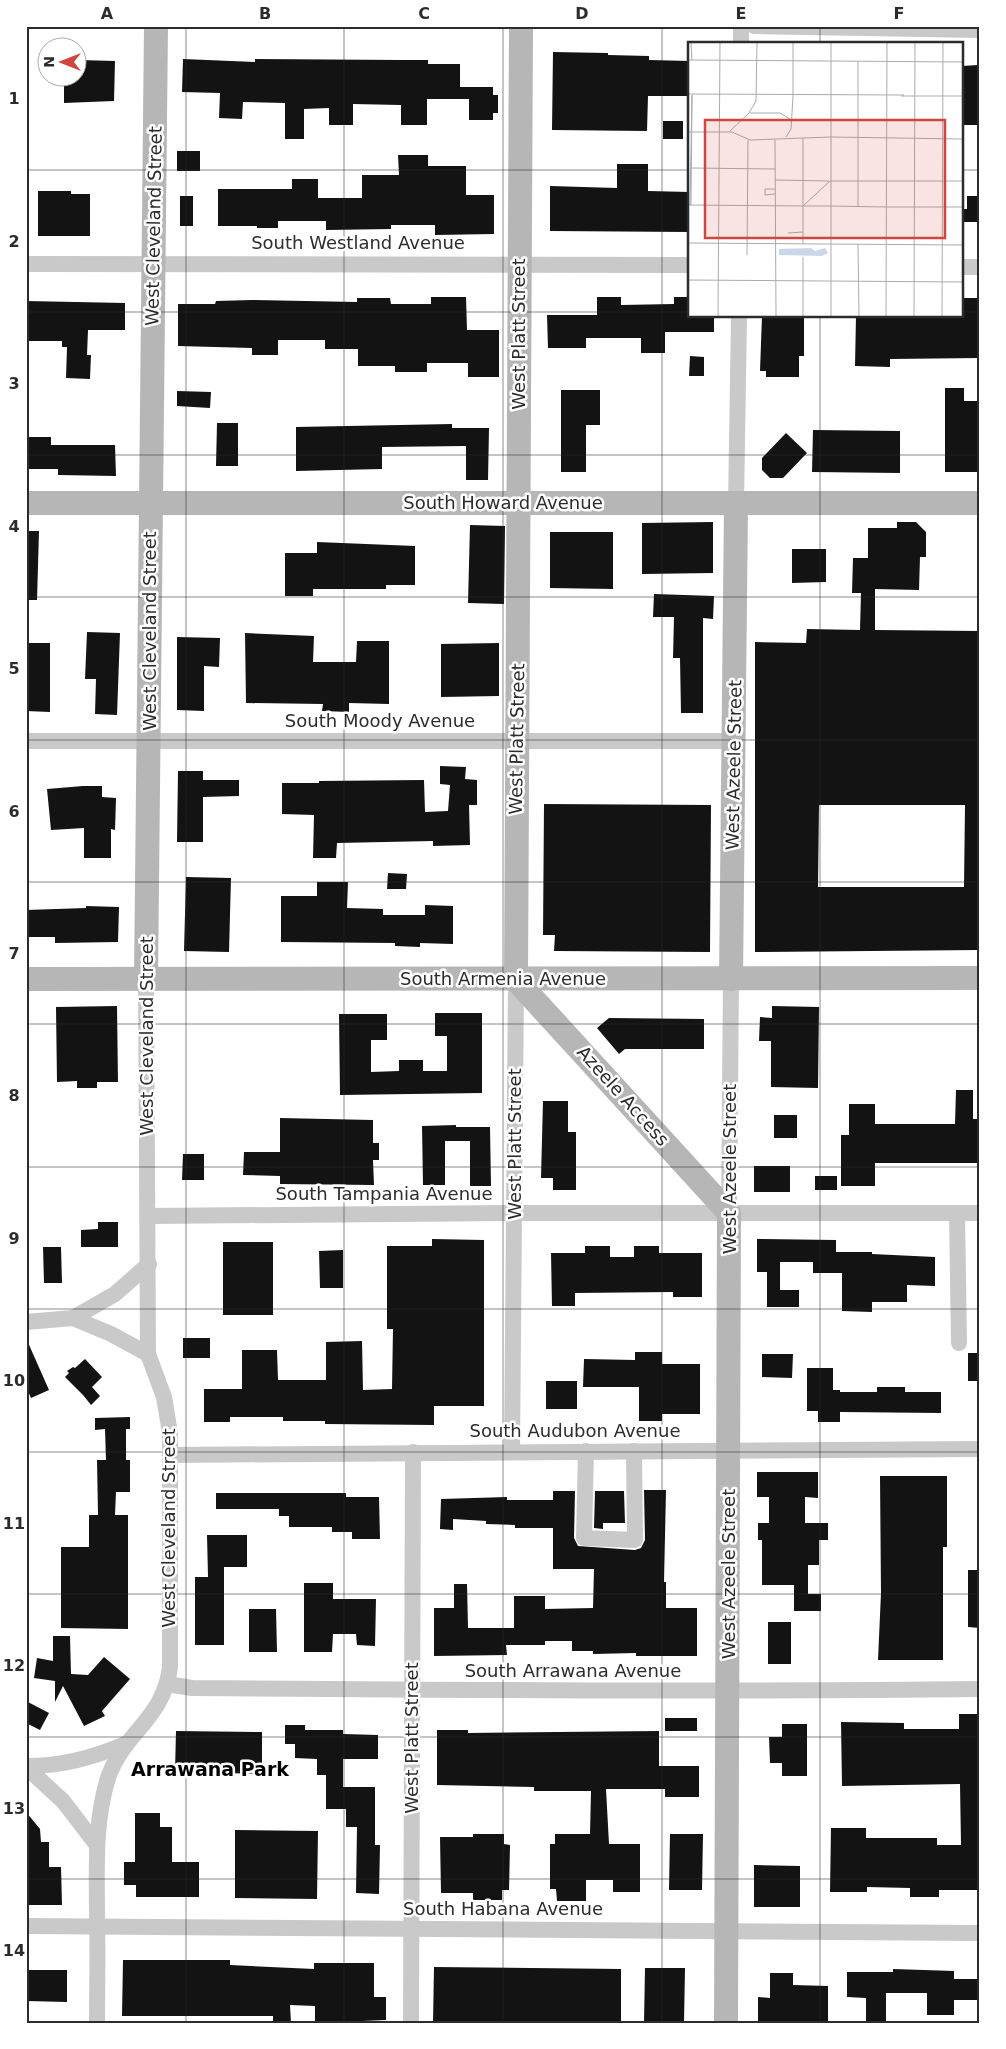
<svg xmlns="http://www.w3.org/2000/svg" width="1006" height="2049" font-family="'DejaVu Sans',sans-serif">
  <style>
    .building { fill: #131313; fill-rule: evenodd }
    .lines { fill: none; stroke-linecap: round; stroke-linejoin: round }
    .street { stroke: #c9c9c9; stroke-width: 16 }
    .secondary { stroke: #b6b6b6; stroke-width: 24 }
    .grid { fill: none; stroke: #2c2c2c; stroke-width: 1; stroke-opacity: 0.55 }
    .labels { text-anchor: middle; stroke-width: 5; stroke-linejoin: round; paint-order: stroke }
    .street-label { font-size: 18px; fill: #2c2c2c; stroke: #fff }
    .neighbourhood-label { font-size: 19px; font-weight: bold; fill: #000; stroke: #fff }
    .inset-road { fill: none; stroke: #ababab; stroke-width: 1 }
    .view { fill: #d04740; fill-opacity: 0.15; stroke: #d04740; stroke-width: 2.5 }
    .inset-edge { fill: none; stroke: #2c2c2c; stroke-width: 2.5 }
    .neatline { fill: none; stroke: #2c2c2c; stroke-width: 2 }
    .grid-label { font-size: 16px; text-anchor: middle; font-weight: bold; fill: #2c2c2c }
  </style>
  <rect width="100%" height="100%" fill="#fff"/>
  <g class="building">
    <polygon points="553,52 608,53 608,55 649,56 649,60 690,61 690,96 648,96 647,131 552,130"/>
    <polygon points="183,59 255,62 255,59 402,60 428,60 428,64 460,64 460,87 493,87 493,95 498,95 498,113 493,113 493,120 469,120 469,99 427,99 427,125 401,125 401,105 353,104 353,125 329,125 329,108 304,109 304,139 285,139 285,103 243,102 242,119 219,118 220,93 182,92"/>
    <polygon points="78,60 115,61 114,101 64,103 64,78 78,78"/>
    <polygon points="978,65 980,125 962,125 962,66"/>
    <rect x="663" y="121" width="20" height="18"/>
    <rect x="177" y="151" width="23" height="20"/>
    <polygon points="398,155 428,155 428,166 466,166 466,195 494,195 494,234 435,235 435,225 391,225 391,229 326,230 326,221 278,221 278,228 257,228 257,226 218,226 218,189 292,189 292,179 318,179 318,198 362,198 362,175 399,175"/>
    <polygon points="617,164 648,164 648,191 690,192 690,232 550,231 550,186 617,188"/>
    <polygon points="38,191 71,191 71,194 90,194 90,236 38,236"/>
    <rect x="180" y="196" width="13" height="30"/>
    <polygon points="967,196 980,196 980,222 962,222 962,209 967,209"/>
    <polygon points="431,297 466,297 467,330 499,330 499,377 468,377 468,363 427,363 427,372 395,372 395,366 358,366 358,349 325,349 325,340 278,340 278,355 252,355 252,348 178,346 178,304 215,304 216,301 252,300 357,302 357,298 390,298 391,304 431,304"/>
    <polygon points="597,297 621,297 621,305 674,304 674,297 690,297 690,316 714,316 714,332 665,332 665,353 641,353 641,338 586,338 586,348 548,348 547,315 597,315"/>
    <polygon points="962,298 980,298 980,358 890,359 890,367 855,366 856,316 962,316"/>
    <polygon points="26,301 125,303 125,330 88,330 87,355 91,355 90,379 66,378 67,347 62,347 62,341 26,341"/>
    <polygon points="762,316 804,316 804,356 799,356 799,377 766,377 766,371 760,371"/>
    <polygon points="690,356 704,357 704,376 689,376"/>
    <polygon points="945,388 964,388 964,401 980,401 980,472 945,472"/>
    <polygon points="561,390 600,390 600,425 586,425 586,472 561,472"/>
    <polygon points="177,391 211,392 210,408 177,406"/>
    <polygon points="217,423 238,423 238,466 216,466"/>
    <polygon points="452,424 452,428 489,428 488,480 466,480 466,446 382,447 382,469 296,471 296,427"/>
    <polygon points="813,430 900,431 900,473 812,472"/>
    <polygon points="786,433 807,453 783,478 770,478 762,470 762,458"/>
    <polygon points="26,437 51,437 51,445 115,445 116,476 58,475 58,469 26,469"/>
    <polygon points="713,522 713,573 642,574 642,523"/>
    <path d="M897 522H916L926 532V557H920L919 590 875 589V630L980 631V950L755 952V642L806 643 807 629 860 630 861 593H852L853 558H868V528H897ZM819 805H965L964 887H818Z"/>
    <polygon points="470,525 505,526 504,604 468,603"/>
    <polygon points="26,531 39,531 37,600 26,600"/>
    <polygon points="550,532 613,532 613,589 550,588"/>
    <polygon points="317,542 415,546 415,585 386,585 386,589 313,589 313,596 285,596 285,553 317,553"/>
    <polygon points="792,549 826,549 826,582 792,583"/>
    <polygon points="654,594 714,596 713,619 703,618 703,713 681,713 680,658 673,658 674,617 653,617"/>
    <polygon points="87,632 120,633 117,715 95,714 96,679 85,679"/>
    <polygon points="245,633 314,636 313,662 356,662 357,641 389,641 389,704 349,703 349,712 322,711 323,704 246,703"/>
    <polygon points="177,637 220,638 219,667 204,666 204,711 177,710"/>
    <polygon points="26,643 50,643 50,712 26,711"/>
    <polygon points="499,643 499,696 441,697 441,644"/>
    <polygon points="440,766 466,767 465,779 477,780 477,805 469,805 470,845 433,846 433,841 337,843 336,858 313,858 314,815 282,814 282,783 319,783 319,781 424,780 425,812 448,811 450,785 440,784"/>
    <polygon points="178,771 203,771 203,780 239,780 239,796 203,797 203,842 177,842"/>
    <polygon points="83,786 102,786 102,797 116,798 115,830 111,829 111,858 84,858 84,828 51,830 47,789"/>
    <polygon points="544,804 711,805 710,952 554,951 555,935 543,935"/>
    <polygon points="388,873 407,874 406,889 387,889"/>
    <polygon points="186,877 231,878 229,952 184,951"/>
    <polygon points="317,882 348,882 347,908 383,909 383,915 425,915 425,905 453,906 453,944 420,943 420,947 395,946 395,943 281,942 281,896 317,896"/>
    <polygon points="86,906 119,907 118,942 55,943 55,937 26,937 26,910 86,908"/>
    <polygon points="117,1006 118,1082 97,1082 97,1088 77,1088 77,1081 57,1082 56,1007"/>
    <polygon points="772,1006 819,1007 818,1088 771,1087 771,1041 759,1041 760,1017 772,1018"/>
    <polygon points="435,1013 482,1013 482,1093 340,1095 339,1014 387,1014 387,1040 371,1040 371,1072 399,1071 399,1060 423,1060 423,1071 447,1071 447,1036 435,1036"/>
    <polygon points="609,1018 704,1019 704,1049 625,1049 619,1054 597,1028"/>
    <polygon points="956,1090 973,1090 973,1119 979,1119 980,1163 875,1163 875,1186 841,1186 841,1135 849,1135 849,1104 875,1104 875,1124 955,1124"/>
    <polygon points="543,1101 568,1101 568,1132 576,1132 576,1190 553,1190 553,1178 541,1178"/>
    <rect x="774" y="1115" width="23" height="23"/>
    <polygon points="280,1118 373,1120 373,1143 379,1143 379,1160 373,1160 374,1185 280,1184 280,1176 243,1175 244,1152 280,1152"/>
    <polygon points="456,1125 456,1127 490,1127 491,1186 470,1186 470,1141 445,1141 445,1185 423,1185 422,1126"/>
    <polygon points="183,1154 204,1154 204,1180 182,1180"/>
    <rect x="754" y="1166" width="36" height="26"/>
    <rect x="815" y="1176" width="22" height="14"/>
    <polygon points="98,1222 118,1222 118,1247 81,1247 81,1230 98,1229"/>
    <polygon points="432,1239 484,1240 484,1406 434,1406 434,1425 325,1424 325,1421 283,1421 283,1417 230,1417 230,1422 204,1422 204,1389 242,1389 242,1350 277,1350 278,1380 326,1380 326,1342 362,1341 363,1390 392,1389 393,1329 387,1329 387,1246 432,1246"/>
    <polygon points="757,1239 836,1240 836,1252 872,1252 872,1254 935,1257 935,1286 907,1285 907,1302 872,1302 872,1312 842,1311 842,1273 813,1273 813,1262 780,1262 780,1290 799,1290 799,1307 767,1307 767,1272 757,1272"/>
    <rect x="223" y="1242" width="50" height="73"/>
    <polygon points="585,1246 610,1246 610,1257 634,1257 634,1246 659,1246 659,1253 702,1253 702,1297 673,1297 673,1292 575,1293 575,1306 552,1306 551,1253 585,1253"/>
    <polygon points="43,1247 61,1247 62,1283 44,1283"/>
    <polygon points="343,1250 343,1288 320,1288 319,1251"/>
    <polygon points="26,1338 49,1390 31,1398 26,1387"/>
    <rect x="183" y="1338" width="27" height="20"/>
    <polygon points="635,1352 662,1352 662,1364 700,1364 700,1414 662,1414 662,1421 639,1421 639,1387 583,1387 584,1359 635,1360"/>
    <rect x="968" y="1353" width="12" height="28"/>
    <polygon points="762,1354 793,1354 792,1378 762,1377"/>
    <polygon points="85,1359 102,1377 92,1387 100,1396 91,1405 83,1395 65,1377 69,1373 67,1371 73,1367 75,1368"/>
    <polygon points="807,1368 833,1368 833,1390 840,1390 840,1392 877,1392 877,1387 905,1387 905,1392 941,1392 941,1413 840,1412 840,1422 818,1422 818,1411 807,1411"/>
    <rect x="546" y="1381" width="31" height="28"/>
    <polygon points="130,1417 130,1429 126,1429 126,1460 130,1460 130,1492 116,1492 115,1515 128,1515 128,1629 61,1628 61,1547 89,1547 89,1515 98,1515 97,1460 106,1460 105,1429 95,1430 95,1418"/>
    <polygon points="757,1472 818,1472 818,1498 805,1497 805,1523 828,1523 828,1540 819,1540 819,1565 808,1565 808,1594 821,1594 821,1611 794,1611 794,1585 762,1585 762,1540 758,1540 758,1523 769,1523 769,1497 757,1497"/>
    <polygon points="880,1476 947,1476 947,1547 943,1547 943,1660 878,1660 881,1593"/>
    <polygon points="644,1490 666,1490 664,1582 666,1582 666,1608 697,1608 697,1656 636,1656 636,1653 593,1654 593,1651 572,1651 572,1641 545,1641 545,1645 506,1645 507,1655 434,1656 434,1608 454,1608 454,1584 467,1584 468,1628 514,1628 514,1596 545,1596 545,1609 593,1608 594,1569 553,1569 553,1528 515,1528 515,1525 486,1524 486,1521 453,1519 453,1530 440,1529 441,1499 507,1497 507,1500 553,1500 553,1491 575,1491 574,1538 578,1546 635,1550 641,1548 645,1540"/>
    <polygon points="595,1491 624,1491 625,1523 603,1523 603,1529 594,1528"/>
    <polygon points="216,1493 346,1493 346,1497 379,1497 380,1539 352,1539 352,1532 332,1532 332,1527 289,1527 289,1516 279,1516 279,1509 216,1509"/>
    <polygon points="207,1535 247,1535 247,1567 224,1567 224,1645 195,1645 195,1577 208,1577"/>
    <polygon points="968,1570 980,1570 980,1628 968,1627"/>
    <polygon points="304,1583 333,1583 333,1599 376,1599 375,1646 357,1645 356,1634 333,1634 332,1652 304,1652"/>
    <polygon points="249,1609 276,1609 277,1652 249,1652"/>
    <rect x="768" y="1622" width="23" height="42"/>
    <polygon points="53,1636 70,1636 71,1674 88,1675 104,1657 130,1679 102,1711 105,1716 84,1726 63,1686 55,1702 55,1681 34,1678 37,1658 53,1661"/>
    <polygon points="26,1701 49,1713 40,1730 26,1723"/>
    <polygon points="959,1714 980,1714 980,1890 939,1890 939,1897 910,1897 910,1888 867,1887 867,1892 830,1892 831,1828 866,1828 866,1838 937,1838 937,1845 961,1845 960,1784 842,1786 841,1722 904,1723 904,1729 959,1729"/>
    <rect x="665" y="1718" width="32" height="13"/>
    <polygon points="782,1724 807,1724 807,1776 782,1776 782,1763 770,1763 769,1737 782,1737"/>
    <polygon points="285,1725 305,1725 305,1730 343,1730 343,1734 378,1735 378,1759 343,1759 343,1787 375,1787 375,1845 380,1845 379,1894 356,1893 357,1827 346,1827 346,1809 326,1809 326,1775 317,1775 317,1759 295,1758 295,1744 285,1744"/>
    <polygon points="437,1730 468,1730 468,1733 659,1731 659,1766 699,1766 699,1797 665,1797 665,1789 606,1789 609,1844 640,1844 640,1892 613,1892 613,1880 586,1880 586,1901 557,1901 556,1889 550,1889 550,1844 555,1844 555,1834 590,1834 591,1791 534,1791 534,1787 437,1785"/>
    <polygon points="176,1731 262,1732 262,1774 175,1772"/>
    <polygon points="26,1812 40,1829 41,1842 49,1842 49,1867 61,1867 62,1905 26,1905"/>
    <polygon points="135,1813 160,1813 160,1827 172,1827 172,1862 199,1862 199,1897 136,1897 136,1885 124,1885 124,1862 135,1862"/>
    <polygon points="235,1830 318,1831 317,1899 235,1898"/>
    <polygon points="473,1834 504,1834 504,1844 510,1845 509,1890 502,1890 502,1900 473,1900 473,1893 441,1893 440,1837 473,1837"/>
    <polygon points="670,1834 703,1834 702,1890 669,1890"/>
    <polygon points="754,1865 800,1866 800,1907 754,1907"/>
    <polygon points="123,1960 230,1960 230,1965 314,1969 314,1963 374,1963 374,1997 386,1997 386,2020 315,2023 315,2006 290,2005 291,2023 273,2023 273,2016 122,2016"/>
    <polygon points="434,1967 621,1969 621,2023 433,2023"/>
    <polygon points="645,1968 685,1968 684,2023 644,2023"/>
    <polygon points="893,1969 954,1971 954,1979 980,1979 980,2000 954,2000 954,2015 927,2015 927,1993 886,1993 886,2023 866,2023 866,1998 847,1997 847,1972 893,1972"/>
    <polygon points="26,1970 67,1970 67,2002 26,2001"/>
    <polygon points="770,1973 793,1973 793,1985 828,1986 828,2023 758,2022 758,1997 770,1998"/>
  </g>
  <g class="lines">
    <g class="street">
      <polyline points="754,26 980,30"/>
      <polyline points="741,44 741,26"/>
      <polyline points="26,264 690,265"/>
      <polyline points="962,267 980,267"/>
      <polyline points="736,504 739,316"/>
      <polyline points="26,741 734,741"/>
      <polyline points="729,1213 731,979"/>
      <polyline points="957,1213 959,1343"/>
      <polyline points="149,1216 515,1213 980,1213"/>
      <polyline points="73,1318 115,1294 149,1264"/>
      <polyline points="26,1322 73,1318 111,1334 148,1354"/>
      <polyline points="586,1451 584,1538 635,1540 634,1451"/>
      <polyline points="512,1452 516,980"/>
      <polyline points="171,1455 980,1449"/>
      <path d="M167 1684 192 1688C455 1690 717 1692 980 1689"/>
      <path d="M26 1766C62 1766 92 1758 125 1744"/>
      <polyline points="26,1767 63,1801 96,1844"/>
      <polyline points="26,1926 980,1933"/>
      <path d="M97 2023C97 1987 98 1952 97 1917 97 1870 94 1823 108 1778 123 1733 164 1719 170 1667V1433L164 1397 148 1354 146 979"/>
      <polyline points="411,2023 413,1452"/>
    </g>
    <g class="secondary">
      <polyline points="26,503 980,503"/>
      <polyline points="26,979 980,978"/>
      <polyline points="146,979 156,26"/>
      <polyline points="731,979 736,504"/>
      <polyline points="516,980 729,1213 726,2023"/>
      <polyline points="516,980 521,26"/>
    </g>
  </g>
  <path class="grid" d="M186 26V2023M344 26V2023M503 26V2023M662 26V2023M820 26V44M26 170H690M962 170H980M26 312H690M962 312H980M820 316V2023M26 455H980M26 597H980M26 740H980M26 882H980M26 1024H980M26 1167H980M26 1309H980M26 1452H980M26 1594H980M26 1737H980M26 1879H980"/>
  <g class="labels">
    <g class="street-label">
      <text transform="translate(154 226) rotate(-89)" y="6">West Cleveland Street</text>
      <text x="358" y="249">South Westland Avenue</text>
      <text transform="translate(519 334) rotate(-90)" y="6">West Platt Street</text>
      <text x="503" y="509">South Howard Avenue</text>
      <text transform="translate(150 631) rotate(-90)" y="6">West Cleveland Street</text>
      <text x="380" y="727">South Moody Avenue</text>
      <text transform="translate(517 739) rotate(-89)" y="6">West Platt Street</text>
      <text transform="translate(734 765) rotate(-89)" y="6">West Azeele Street</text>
      <text x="503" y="985">South Armenia Avenue</text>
      <text transform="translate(147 1036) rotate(-90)" y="6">West Cleveland Street</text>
      <text transform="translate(623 1096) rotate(48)" y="6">Azeele Access</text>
      <text transform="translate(515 1144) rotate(-90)" y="6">West Platt Street</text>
      <text transform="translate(730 1169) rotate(-90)" y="6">West Azeele Street</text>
      <text x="384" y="1200">South Tampania Avenue</text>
      <text x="575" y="1437">South Audubon Avenue</text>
      <text transform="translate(169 1528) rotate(-90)" y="6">West Cleveland Street</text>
      <text transform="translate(729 1574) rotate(-90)" y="6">West Azeele Street</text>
      <text x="573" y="1677">South Arrawana Avenue</text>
      <text transform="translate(412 1738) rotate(-90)" y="6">West Platt Street</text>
      <text x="503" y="1915">South Habana Avenue</text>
    </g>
    <g class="neighbourhood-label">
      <text x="210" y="1776">Arrawana Park</text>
    </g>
  </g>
  <g transform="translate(688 42)">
    <rect width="275" height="275" fill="#fff"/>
    <path d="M123 206 127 209 137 206 140 211 134 214 91 213V207Z" fill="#c9d7e6"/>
    <path class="inset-road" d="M3 1 4 18M143 1V164L198 165M0 18 275 20M170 19V164M0 52 216 53M213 54H275M62 71H92L102 77M42 89 61 71 68 59 69 1M0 90H44L62 98 143 95M98 95 103 87 105 55V1M143 95 275 97M115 96V202M87 98 88 274M3 126 87 127M87 138 141 139M142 139H275M87 147H77V153L87 152M0 163 115 164 142 139M2 163 4 53M3 163 4 53M116 164H143V274M198 165H275M100 191 115 190M0 201 275 203M170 202 171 274M59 213 60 98M0 238 275 240M30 274 32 1M115 274V215M198 274 199 1M226 274 227 1M254 274 255 1"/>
    <path class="view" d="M17 78H257V196H17Z"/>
    <rect width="275" height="275" class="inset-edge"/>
  </g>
  <rect width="1006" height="2049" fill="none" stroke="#ffffff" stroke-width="55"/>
  <g transform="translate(62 62) rotate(270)"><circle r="24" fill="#ffffff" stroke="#ababab"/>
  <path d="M0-4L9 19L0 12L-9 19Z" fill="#d04740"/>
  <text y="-8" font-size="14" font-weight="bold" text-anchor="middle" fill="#2c2c2c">N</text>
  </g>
  <rect x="28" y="28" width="950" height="1994" class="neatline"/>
  <g class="grid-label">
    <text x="107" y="19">A</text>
    <text x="265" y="19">B</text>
    <text x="424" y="19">C</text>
    <text x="582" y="19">D</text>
    <text x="741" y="19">E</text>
    <text x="899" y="19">F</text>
    <text x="14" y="104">1</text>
    <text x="14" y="247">2</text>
    <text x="14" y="389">3</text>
    <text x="14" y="532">4</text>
    <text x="14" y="674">5</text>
    <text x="14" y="817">6</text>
    <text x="14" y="959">7</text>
    <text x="14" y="1101">8</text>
    <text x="14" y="1244">9</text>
    <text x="14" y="1386">10</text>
    <text x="14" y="1529">11</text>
    <text x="14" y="1671">12</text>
    <text x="14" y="1814">13</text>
    <text x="14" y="1956">14</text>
  </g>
</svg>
